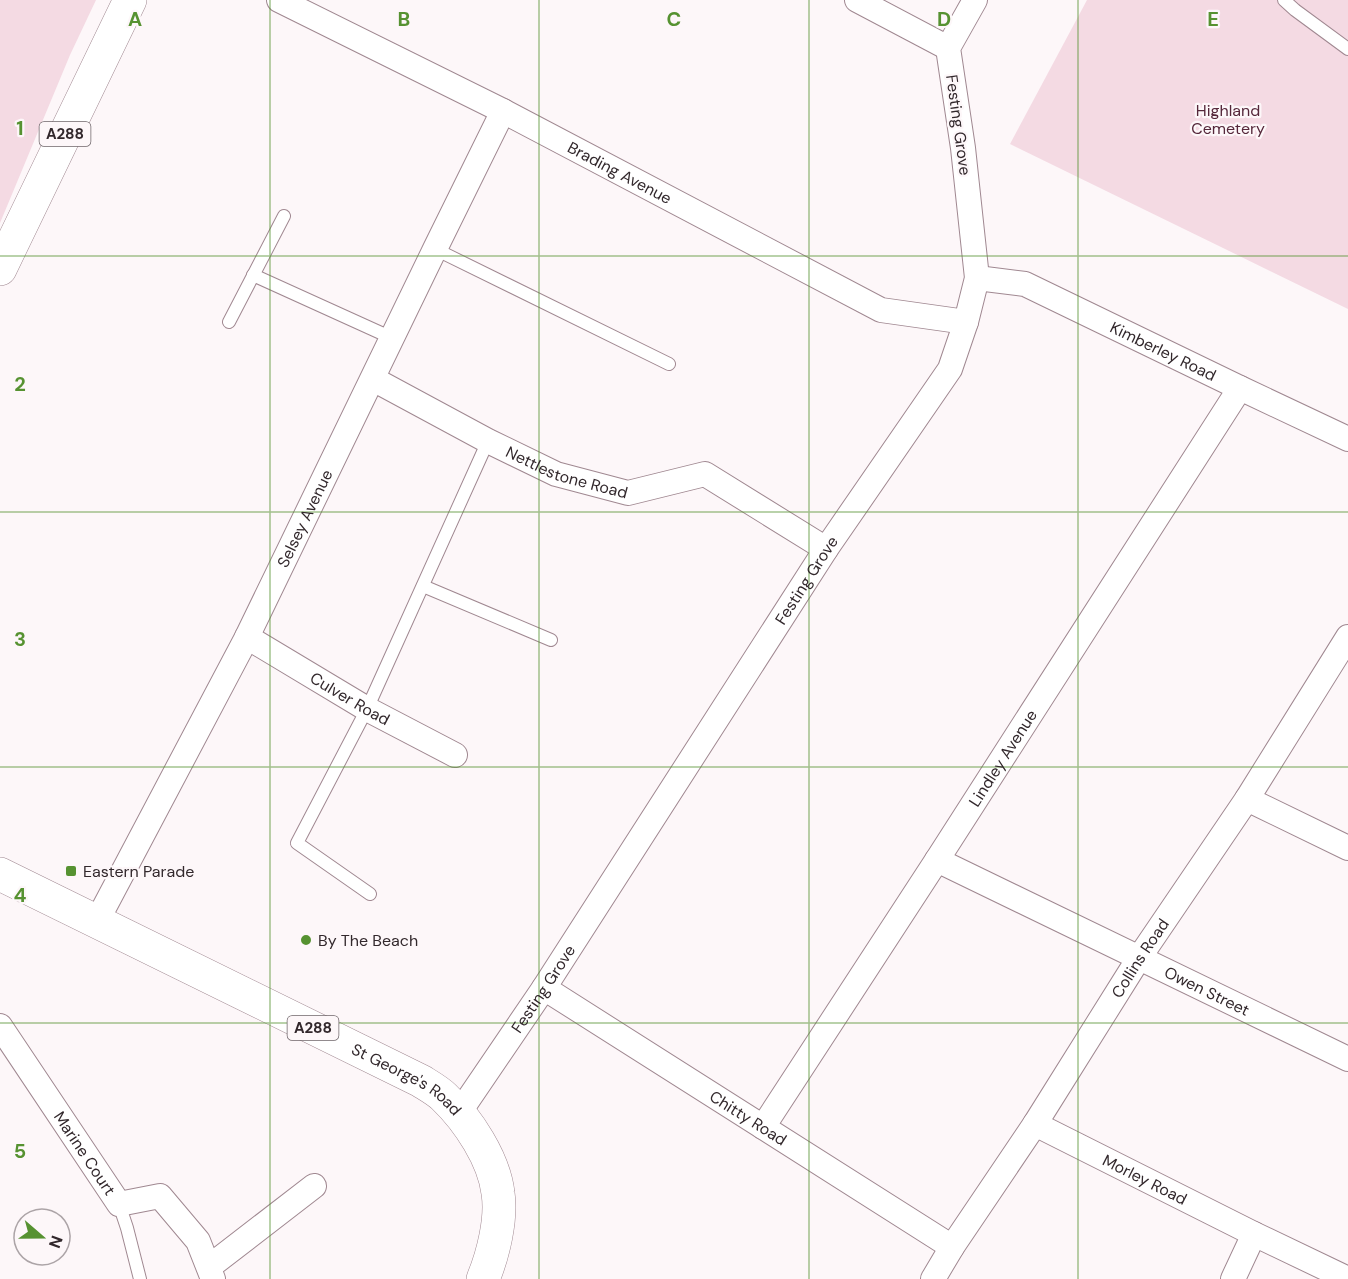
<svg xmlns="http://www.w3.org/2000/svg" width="1348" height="1279" font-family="'DM Sans',sans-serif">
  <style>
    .green { fill: #f4dae3 }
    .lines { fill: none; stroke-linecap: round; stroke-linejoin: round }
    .lane-casing { stroke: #a08891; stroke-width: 14 }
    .street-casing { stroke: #a08891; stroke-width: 26 }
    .primary-casing { stroke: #a08891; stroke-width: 34 }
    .lane { stroke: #fff; stroke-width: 12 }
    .street { stroke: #fff; stroke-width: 24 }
    .primary { stroke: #fff; stroke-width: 33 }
    .grid { fill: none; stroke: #569231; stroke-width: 1.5; stroke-opacity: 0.55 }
    .poi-dot { fill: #569231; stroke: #fdf7f9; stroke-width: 2 }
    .labels { text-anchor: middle; stroke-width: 4.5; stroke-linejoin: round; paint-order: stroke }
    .shield { fill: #fdf7f9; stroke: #6f666a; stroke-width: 1.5 }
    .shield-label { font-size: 15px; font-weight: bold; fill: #32282c }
    .park-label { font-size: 16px; fill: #55273a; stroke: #fdf7f9 }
    .street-label { font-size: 16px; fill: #32282c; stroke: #fdf7f9 }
    .poi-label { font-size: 16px; fill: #32282c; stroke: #fdf7f9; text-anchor: start }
    .grid-label { font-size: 20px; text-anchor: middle; font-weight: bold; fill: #569231; stroke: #fdf7f9; stroke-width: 4.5; stroke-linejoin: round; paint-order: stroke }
  </style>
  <rect width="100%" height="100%" fill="#fdf7f9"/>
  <g class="green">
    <polygon points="0,0 96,0 70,55 0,223"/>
    <polygon points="1087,0 1348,0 1348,309 1010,144"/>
  </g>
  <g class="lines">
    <defs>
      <g id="lane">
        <polyline points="1284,0 1295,10 1348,49"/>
        <polyline points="435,249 669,364"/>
        <polyline points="253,275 392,338"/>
        <polyline points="229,322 284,216"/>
        <polyline points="423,586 551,640"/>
        <polyline points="370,894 297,843 367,709 488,441"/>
        <polyline points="119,1204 127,1228 140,1279"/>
      </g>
      <g id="street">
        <path id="s1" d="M279 0 503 111 881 310 966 322"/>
        <polyline points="857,0 948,48"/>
        <path id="s2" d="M977 278 1025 284 1240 388 1348 439"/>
        <path id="s3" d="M373 379 488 441 556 474 628 493 705 474 826 549"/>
        <path id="s4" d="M247 637 367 709 455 755"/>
        <polyline points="1247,799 1348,848"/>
        <path id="s5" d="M937 860 1348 1059"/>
        <path id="s6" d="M97 921 247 637 435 249 503 111"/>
        <path id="s7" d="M544 988 952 1247"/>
        <path id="s8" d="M0 1026 119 1204 160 1196 198 1241 213 1279"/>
        <path id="s9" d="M459 1113 544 988 826 549 950 369 966 322 977 278 963 148 948 48 975 0"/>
        <path id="s10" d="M1035 1124 1254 1234 1348 1279"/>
        <path id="s11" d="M763 1127 937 860 1240 388"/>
        <polyline points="209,1267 314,1186"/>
        <path id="s12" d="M933 1279 952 1247 1035 1124 1139 958 1247 799 1348 637"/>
        <polyline points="1233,1279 1254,1234"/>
      </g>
      <g id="primary">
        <polyline points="0,269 130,0"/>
        <path id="s13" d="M0 874 421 1081C429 1086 438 1091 444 1097 468 1120 494 1159 498 1193 502 1219 493 1255 483 1279"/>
      </g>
    </defs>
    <use href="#lane" class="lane-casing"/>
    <use href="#street" class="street-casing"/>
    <use href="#primary" class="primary-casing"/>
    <use href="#lane" class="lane"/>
    <use href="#street" class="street"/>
    <use href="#primary" class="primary"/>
  </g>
  <path class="grid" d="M270 0V1279M539 0V1279M809 0V1279M1078 0V1279M0 256H1348M0 512H1348M0 767H1348M0 1023H1348"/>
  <g class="poi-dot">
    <rect x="65" y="865" width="12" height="12" rx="3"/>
    <circle cx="306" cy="940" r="6"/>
  </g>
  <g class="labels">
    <g class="shield">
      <rect x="39.5" y="122" width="51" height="24" rx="4.5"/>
      <rect x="287.5" y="1016" width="51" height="24" rx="4.5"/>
    </g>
    <g class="shield-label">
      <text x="65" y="139">A288</text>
      <text x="313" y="1033">A288</text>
    </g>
    <g class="park-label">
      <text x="1228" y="116">Highland<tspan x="1228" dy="18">Cemetery</tspan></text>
    </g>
    <g class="street-label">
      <text transform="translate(959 125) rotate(82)" y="6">Festing Grove</text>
      <text dy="6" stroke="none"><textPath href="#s1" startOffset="382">Brading Avenue</textPath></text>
      <text dy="6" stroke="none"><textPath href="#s2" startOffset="202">Kimberley Road</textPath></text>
      <text dy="6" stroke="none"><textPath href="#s3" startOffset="216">Nettlestone Road</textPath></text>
      <text dy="6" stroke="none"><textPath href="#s6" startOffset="453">Selsey Avenue</textPath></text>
      <text dy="6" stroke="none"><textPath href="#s9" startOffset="636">Festing Grove</textPath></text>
      <text dy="6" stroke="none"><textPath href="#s4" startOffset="120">Culver Road</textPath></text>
      <text dy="6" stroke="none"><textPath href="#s11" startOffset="440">Lindley Avenue</textPath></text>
      <text dy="6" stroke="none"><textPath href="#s12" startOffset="382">Collins Road</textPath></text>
      <text dy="6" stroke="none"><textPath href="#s9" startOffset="150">Festing Grove</textPath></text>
      <text dy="6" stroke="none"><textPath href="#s5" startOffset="300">Owen Street</textPath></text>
      <text dy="6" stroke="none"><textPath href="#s13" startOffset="456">St George's Road</textPath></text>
      <text dy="6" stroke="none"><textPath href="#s7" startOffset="242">Chitty Road</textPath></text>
      <text dy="6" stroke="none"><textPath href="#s8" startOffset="153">Marine Court</textPath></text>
      <text dy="6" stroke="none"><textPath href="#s10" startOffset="123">Morley Road</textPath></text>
    </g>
    <g class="poi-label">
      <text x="83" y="877">Eastern Parade</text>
      <text x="318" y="946">By The Beach</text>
    </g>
  </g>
  <g class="grid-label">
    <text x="135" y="26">A</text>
    <text x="404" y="26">B</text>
    <text x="674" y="26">C</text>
    <text x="944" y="26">D</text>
    <text x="1213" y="26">E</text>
    <text x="20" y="135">1</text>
    <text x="20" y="391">2</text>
    <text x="20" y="646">3</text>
    <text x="20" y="902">4</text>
    <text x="20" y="1158">5</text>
  </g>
  <g transform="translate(42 1237) rotate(110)"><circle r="28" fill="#fdf7f9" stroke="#aca4a7" stroke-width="1.5"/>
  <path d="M0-4.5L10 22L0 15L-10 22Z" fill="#569231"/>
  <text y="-9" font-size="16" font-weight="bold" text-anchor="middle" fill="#32282c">N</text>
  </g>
</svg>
